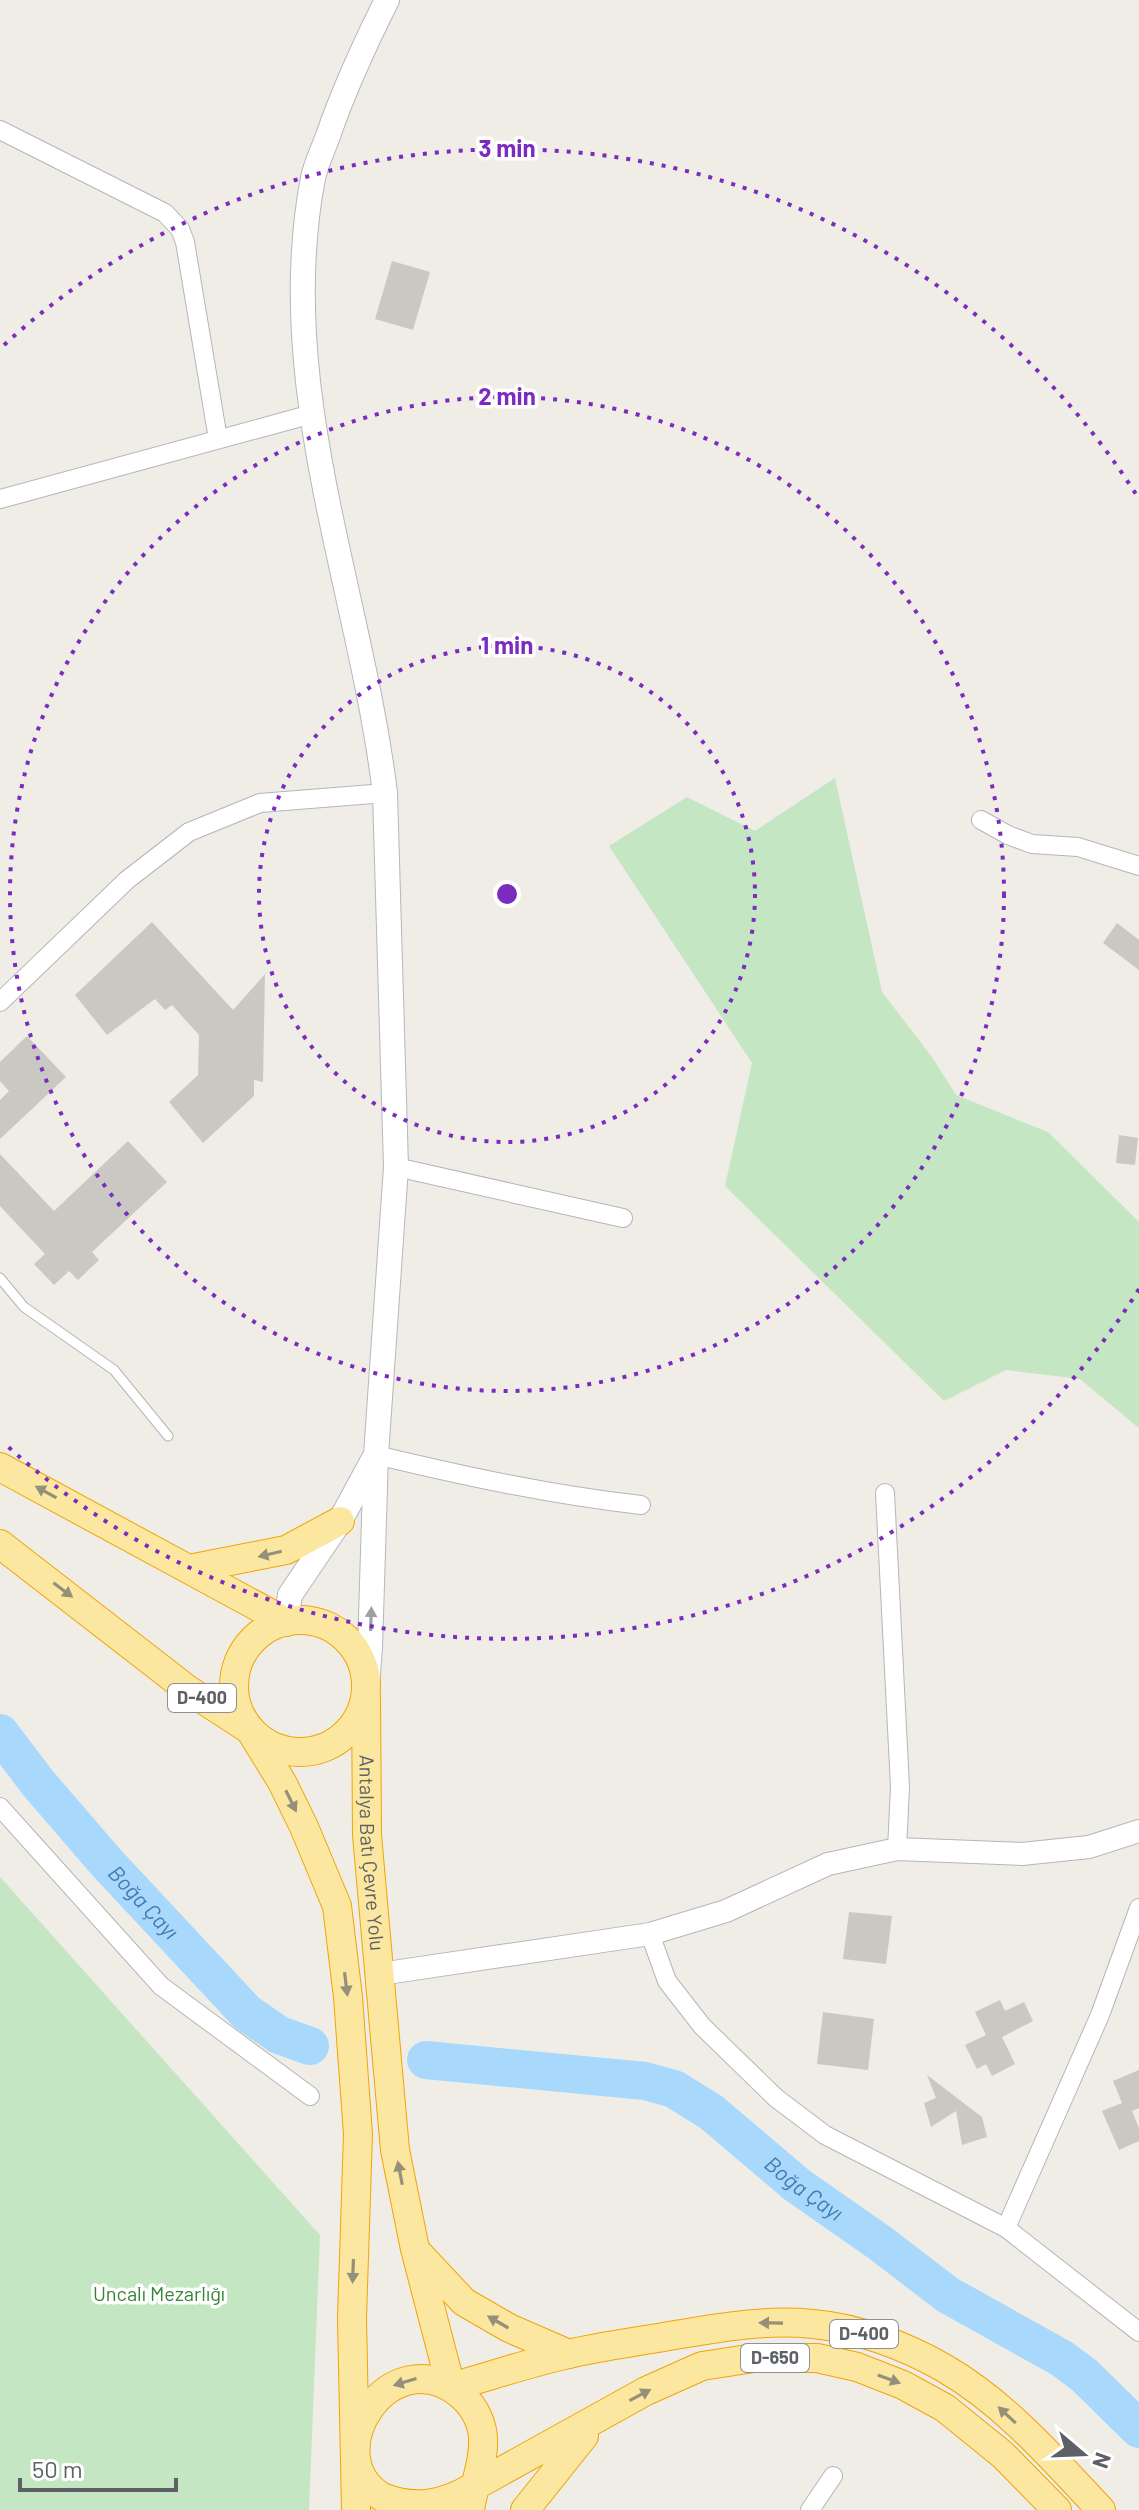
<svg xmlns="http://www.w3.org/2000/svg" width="1139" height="2510" font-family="Barlow,sans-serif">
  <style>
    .green { fill: #c4e6c3 }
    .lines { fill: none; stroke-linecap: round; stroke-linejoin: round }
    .river { stroke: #a8d9fd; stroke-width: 38 }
    .building { fill: #cac8c3 }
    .service-casing { stroke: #b3b6ba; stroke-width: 11 }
    .minor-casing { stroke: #b3b6ba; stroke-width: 20 }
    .tertiary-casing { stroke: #b3b6ba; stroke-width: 24 }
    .secondary-casing { stroke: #b4b8bd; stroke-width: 26 }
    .trunk-casing { stroke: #f1a405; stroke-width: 30 }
    .service { stroke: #fff; stroke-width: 9 }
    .minor { stroke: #fff; stroke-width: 18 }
    .tertiary { stroke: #fff; stroke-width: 22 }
    .secondary { stroke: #fff; stroke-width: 24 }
    .trunk { stroke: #fce7a0; stroke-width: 28 }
    .oneway { fill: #95907a }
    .oneway2 { fill: #9ea0a3 }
    .ring { fill: none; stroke: #7b2cbf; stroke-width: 4; stroke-dasharray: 4 8 }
    .labels { text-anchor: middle; stroke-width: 7; stroke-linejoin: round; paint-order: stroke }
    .shield { fill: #fff; stroke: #8e9094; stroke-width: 2 }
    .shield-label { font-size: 18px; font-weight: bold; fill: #5d6166 }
    .street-label { font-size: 20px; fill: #5d6166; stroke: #fff }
    .park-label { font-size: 20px; fill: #378439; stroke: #fff }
    .water-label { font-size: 22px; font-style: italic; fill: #447ab0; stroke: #fff }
    .centre { fill: #7b2cbf; stroke: #fff; stroke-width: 4 }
    .ring-label { font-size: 24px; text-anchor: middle; font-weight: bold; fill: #7b2cbf; stroke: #fff; stroke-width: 7; stroke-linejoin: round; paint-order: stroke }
  </style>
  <rect width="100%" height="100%" fill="#efede6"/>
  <g class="green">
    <polygon points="835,778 882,992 932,1057 956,1095 1048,1132 1139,1222 1139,1428 1080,1379 1006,1370 944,1401 725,1186 752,1063 609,846 687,797 755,831"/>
    <polygon points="0,1877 320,2235 309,2510 0,2510"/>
  </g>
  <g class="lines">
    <g class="river">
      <path id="s1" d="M0 1733 38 1783 106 1862 247 2013 279 2035 310 2046"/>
      <path id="s2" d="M426 2060 645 2081 674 2089 711 2112 797 2185 880 2243 948 2295 1061 2358 1084 2375 1139 2429"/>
    </g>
  </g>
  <g class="building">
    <polygon points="392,261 430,272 413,330 375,319"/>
    <polygon points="152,922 233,1010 265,974 263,1082 254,1080 254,1096 203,1143 169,1102 198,1075 199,1035 172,1005 165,1010 155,999 107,1035 75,995"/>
    <polygon points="1117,923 1139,940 1139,970 1103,943"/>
    <polygon points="27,1036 66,1077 0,1139 0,1100 9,1091 0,1081 0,1062"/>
    <polygon points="1119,1135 1138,1138 1135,1165 1116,1163"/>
    <polygon points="128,1141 167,1182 92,1252 99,1260 78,1280 69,1271 54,1285 34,1264 45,1254 0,1206 0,1154 54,1211"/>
    <polygon points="849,1912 892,1916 886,1964 843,1959"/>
    <polygon points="1000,2000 1005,2011 1024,2002 1033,2021 1002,2037 1015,2064 992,2076 986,2064 977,2069 965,2045 986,2035 975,2012"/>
    <polygon points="823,2012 874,2019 868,2070 817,2064"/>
    <polygon points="1139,2070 1139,2108 1132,2111 1139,2128 1139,2141 1119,2150 1102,2111 1122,2103 1113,2081"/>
    <polygon points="927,2075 982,2117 987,2137 962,2145 956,2111 931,2127 924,2103 936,2098"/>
  </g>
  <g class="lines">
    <defs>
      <polyline id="service" points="0,1278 24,1307 114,1370 168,1436"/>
      <g id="minor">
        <polyline points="0,130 165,213 180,229 185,242 218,439"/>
        <polyline points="0,499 312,414"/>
        <polyline points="981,820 1008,835 1032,844 1078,847 1139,866"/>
        <polyline points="0,1002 127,880 189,832 260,803 385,793"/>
        <polyline points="396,1167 623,1218"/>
        <path d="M376 1455C464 1476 551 1495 641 1505"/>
        <polyline points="885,1493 900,1787 897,1849"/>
        <polyline points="0,1807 161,1986 310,2096"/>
        <polyline points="650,1934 667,1981 702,2026 776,2098 825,2135 1006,2228 1139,2332"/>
        <polyline points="1006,2228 1100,2015 1139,1908"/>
        <polyline points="810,2510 833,2476"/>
      </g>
      <polyline id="tertiary" points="380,1974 650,1934 726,1911 828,1864 897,1849 1022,1854 1089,1847 1139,1831"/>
      <g id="secondary">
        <polyline points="286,1622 290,1595 340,1521 373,1460"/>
        <path d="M366 1697 370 1648 376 1455 396 1167 385 793C360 589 273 386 313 178 316 163 324 148 329 133 345 87 365 44 387 0"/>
      </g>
      <g id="trunk">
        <polyline points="0,1467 286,1622"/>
        <polyline points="0,1544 187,1689 250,1730 282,1782 304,1827 337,1906 348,1997 358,2134 352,2318 356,2510"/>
        <polyline points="189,1569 286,1550 340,1521"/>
        <circle cx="300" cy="1686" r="66"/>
        <path id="s3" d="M366 1697 367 1835 395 2150 415 2249 451 2387C490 2376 529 2363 568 2354 601 2346 636 2342 669 2336 717 2328 764 2319 813 2324 858 2328 906 2346 944 2368 1006 2404 1053 2459 1101 2510"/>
        <polyline points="419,2254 464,2302 509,2328 569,2354"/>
        <path d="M470 2510C473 2488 483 2466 483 2444 484 2425 475 2407 461 2395 390 2336 314 2456 382 2497 415 2510 443 2505 473 2487L646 2391 702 2366 754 2358H817L857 2367 903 2385 945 2408 1003 2455 1057 2510"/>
        <polyline points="525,2510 584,2436"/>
      </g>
    </defs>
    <use href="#service" class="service-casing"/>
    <use href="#minor" class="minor-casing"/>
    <use href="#tertiary" class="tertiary-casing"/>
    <use href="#secondary" class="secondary-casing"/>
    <use href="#trunk" class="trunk-casing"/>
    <use href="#service" class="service"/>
    <use href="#minor" class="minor"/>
    <use href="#tertiary" class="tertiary"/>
    <use href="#secondary" class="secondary"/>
    <use href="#trunk" class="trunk"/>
  </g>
  <defs><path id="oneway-solid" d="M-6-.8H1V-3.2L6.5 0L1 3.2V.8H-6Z" transform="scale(2)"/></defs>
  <g class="oneway">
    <use href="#oneway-solid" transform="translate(46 1492) rotate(-151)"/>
    <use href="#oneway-solid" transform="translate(270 1554) rotate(167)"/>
    <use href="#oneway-solid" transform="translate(63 1590) rotate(37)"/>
    <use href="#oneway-solid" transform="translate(291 1801) rotate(64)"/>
    <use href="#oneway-solid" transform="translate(346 1984) rotate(83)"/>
    <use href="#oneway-solid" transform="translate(400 2173) rotate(-101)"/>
    <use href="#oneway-solid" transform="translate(353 2271) rotate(92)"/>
    <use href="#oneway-solid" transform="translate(498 2322) rotate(-150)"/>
    <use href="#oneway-solid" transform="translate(771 2323) rotate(-179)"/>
    <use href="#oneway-solid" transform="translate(889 2379) rotate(20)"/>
    <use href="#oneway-solid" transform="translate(405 2382) rotate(163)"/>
    <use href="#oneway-solid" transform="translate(640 2395) rotate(-28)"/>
    <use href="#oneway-solid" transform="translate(1007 2415) rotate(-137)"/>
  </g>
  <use class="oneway2" href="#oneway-solid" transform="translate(371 1619) rotate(-88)"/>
  <g class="ring">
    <circle cx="507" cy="894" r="248"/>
    <circle cx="507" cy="894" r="497"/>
    <path d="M1139 1289A745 745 0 0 1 4 1443M4 345A745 745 0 0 1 1139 499"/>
  </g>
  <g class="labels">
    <g class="shield">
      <rect x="168" y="1684" width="68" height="28" rx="6"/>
      <rect x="830" y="2320" width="68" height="28" rx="6"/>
      <rect x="741" y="2344" width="68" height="28" rx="6"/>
    </g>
    <g class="shield-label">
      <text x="202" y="1704">D-400</text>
      <text x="864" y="2340">D-400</text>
      <text x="775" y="2364">D-650</text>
    </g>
    <g class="street-label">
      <text dy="7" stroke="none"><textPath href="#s3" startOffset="156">Antalya Batı Çevre Yolu</textPath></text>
    </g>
    <g class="park-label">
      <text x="159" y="2301">Uncalı Mezarlığı</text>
    </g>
    <g class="water-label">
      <text dy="8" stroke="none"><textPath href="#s1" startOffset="222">Boğa Çayı</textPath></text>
      <text dy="8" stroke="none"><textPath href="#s2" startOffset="414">Boğa Çayı</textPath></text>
    </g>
  </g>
  <circle cx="507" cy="894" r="12" class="centre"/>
  <g class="ring-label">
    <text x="507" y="157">3 min</text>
    <text x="507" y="405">2 min</text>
    <text x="507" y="654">1 min</text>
  </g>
  <g transform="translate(1083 2454) rotate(109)" stroke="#ffffff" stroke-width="6" paint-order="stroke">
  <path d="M0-6L14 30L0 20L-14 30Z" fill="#5d6166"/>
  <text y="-12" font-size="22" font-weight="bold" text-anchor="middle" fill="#5d6166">N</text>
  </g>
  <path d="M20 2478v12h156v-12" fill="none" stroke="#5d6166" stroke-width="4"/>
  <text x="32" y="2478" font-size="24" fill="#5d6166" stroke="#ffffff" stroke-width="6" paint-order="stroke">50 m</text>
</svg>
